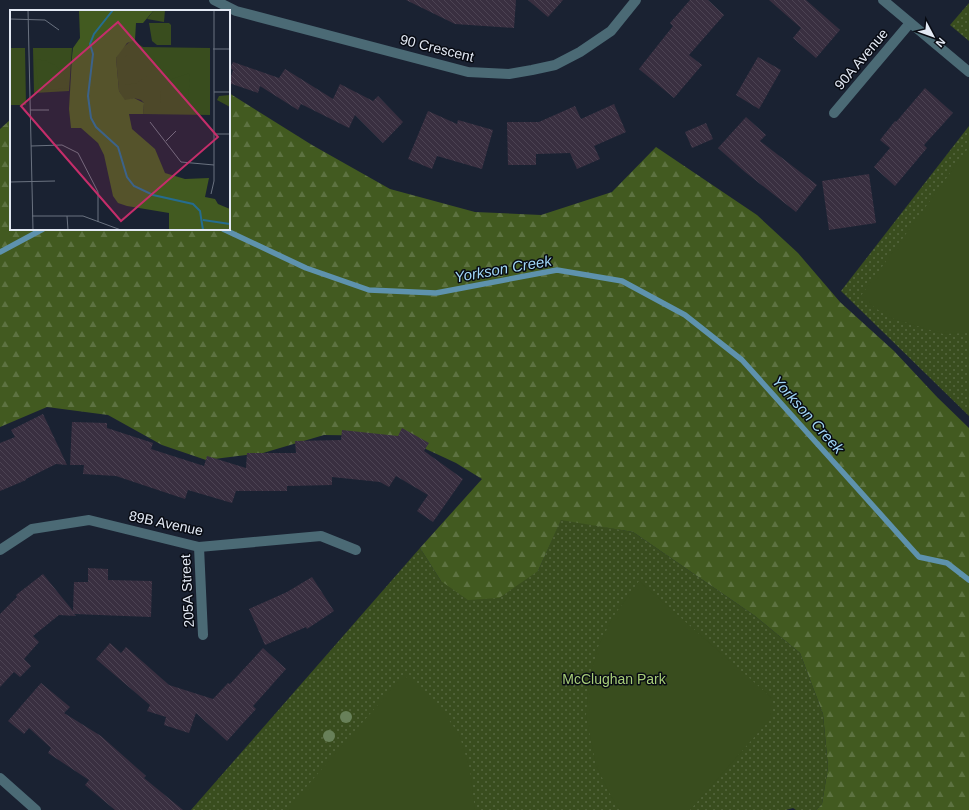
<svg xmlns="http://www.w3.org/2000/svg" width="969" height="810" font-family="Helvetica,sans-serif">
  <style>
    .grass { fill: url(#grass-dots) }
    .forest { fill: url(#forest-firs) }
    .garden { fill: #394d1e }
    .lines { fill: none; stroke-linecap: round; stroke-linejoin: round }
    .stream { stroke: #5e92ad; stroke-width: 5.5 }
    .building { fill: url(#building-back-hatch) }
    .minor { stroke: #4b6a75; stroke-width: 10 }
    .tertiary { stroke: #4b6a75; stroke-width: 10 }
    .tree { fill: #688059 }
    .labels { text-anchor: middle; stroke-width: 3; stroke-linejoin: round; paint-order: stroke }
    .street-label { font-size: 14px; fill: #e3e9f4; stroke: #080b13 }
    .park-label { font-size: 14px; fill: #a7cd79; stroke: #080b13 }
    .water-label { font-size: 15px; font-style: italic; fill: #a0d6f6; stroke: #080b13 }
    .inset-river { fill: none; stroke: #256c8f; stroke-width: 2 }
    .inset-road { fill: none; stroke: #6a7280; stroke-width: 1 }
    .view { fill: #c52d6a; fill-opacity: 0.15; stroke: #c52d6a; stroke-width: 2 }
    .inset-edge { fill: none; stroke: #e3e9f4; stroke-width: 2 }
  </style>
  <defs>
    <pattern id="grass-dots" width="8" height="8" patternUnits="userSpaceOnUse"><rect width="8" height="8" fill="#394d1e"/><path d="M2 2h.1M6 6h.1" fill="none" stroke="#56673f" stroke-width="1.8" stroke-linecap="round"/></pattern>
    <pattern id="forest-firs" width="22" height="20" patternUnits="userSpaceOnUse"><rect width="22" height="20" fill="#425a20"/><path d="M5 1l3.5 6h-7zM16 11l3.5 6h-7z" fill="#5d7241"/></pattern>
    <pattern id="building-back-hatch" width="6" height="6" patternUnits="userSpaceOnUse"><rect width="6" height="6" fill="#392f40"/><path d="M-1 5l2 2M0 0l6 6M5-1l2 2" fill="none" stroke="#4c4353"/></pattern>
  </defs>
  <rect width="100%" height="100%" fill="#1a2232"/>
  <g class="grass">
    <polygon points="969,3 969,41 950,25"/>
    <polygon points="969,126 969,416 841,291"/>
    <polygon points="561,519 633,532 755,616 800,653 823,714 828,767 822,804 816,810 796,810 793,808 786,810 191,810 420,548 441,581 538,571"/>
  </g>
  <polygon class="forest" points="229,93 312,145 390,189 475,212 541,215 612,192 656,147 757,215 798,253 840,302 894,351 937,397 969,428 969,810 816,810 822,804 828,767 823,714 800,653 755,616 633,532 561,520 538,571 499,598 468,600 441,581 420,548 482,479 456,463 398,436 324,435 263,453 206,460 162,445 108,415 47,407 0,427 0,129 11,119 11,229 229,229"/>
  <g class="garden">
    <polygon points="967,150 969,150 969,333 943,334 888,317 860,297"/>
    <polygon points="639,581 772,698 772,717 690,810 620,810 611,796 596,765 586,715 589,681 598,647 613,617"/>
    <polygon points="404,675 438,705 459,734 470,770 475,810 287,810 287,809"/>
  </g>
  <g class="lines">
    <g class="stream">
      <polyline points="223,229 306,268 369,290 436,293 557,270 622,281 685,315 742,360 919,557 947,563 969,580"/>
      <polyline points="0,252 43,229"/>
    </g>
  </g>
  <g class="building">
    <polygon points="406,0 516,0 514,28 455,24"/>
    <polygon points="528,0 563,0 548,17"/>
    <polygon points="690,0 708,0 724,15 689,55 702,65 674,98 639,69 673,26 670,23"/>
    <polygon points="769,0 806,0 840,30 816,58 793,38 801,28"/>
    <polygon points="758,57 781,70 759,109 736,95"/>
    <polygon points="233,62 279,78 285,69 333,99 340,84 373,101 378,96 403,122 383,143 355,115 349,128 301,104 298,110 260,86 258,93 229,83 233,70 230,68"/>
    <polygon points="925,88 953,113 924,145 927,148 895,186 874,167 890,148 880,140 895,121 896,122"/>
    <polygon points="614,104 626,132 594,146 600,159 577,169 570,153 536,154 536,165 508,165 507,122 539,122 575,106 581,119"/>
    <polygon points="428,111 457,124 458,120 493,130 482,169 437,156 432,169 408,159"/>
    <polygon points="746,117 766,135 760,141 817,185 796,212 745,172 718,148"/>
    <polygon points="706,123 713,139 692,148 685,132"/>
    <polygon points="869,174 876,223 829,230 822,181"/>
    <polygon points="43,414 67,465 56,464 26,479 26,480 0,491 0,443 15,437 11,430"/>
    <polygon points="72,422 107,423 107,428 153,443 151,449 204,466 207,456 246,468 247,453 296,453 295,441 341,440 342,430 398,436 402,428 429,443 424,451 463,479 433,522 417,511 428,495 396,476 389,487 380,482 332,477 332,485 287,486 287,491 236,491 232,503 188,490 185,499 116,476 83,474 84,465 70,465"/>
    <polygon points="88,568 108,569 108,580 152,581 151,617 74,614 76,616 59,615 33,636 39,642 24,659 31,666 20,677 14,672 0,687 0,614 17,597 16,595 43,574 73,611 74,582 88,582"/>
    <polygon points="312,577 334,611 307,629 306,627 265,645 249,609 287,592"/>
    <polygon points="110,643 121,653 126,647 169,685 213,699 228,683 230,684 263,648 286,669 253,706 256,709 227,741 196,713 189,733 164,725 166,717 147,711 150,705 96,659"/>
    <polygon points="41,683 70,707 64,713 101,736 146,776 144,778 183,810 115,810 85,785 89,780 48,753 51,748 29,728 24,734 8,721"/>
  </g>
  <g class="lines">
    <g class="minor">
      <polyline points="214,0 236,11 468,72 509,74 532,70 555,65 580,52 611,31 636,0"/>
      <polyline points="834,113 910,23"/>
      <polyline points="199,547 203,635"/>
      <polyline points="0,550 32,529 89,520 199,547 321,536 356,550"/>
      <polyline points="0,778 36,810"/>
    </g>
    <polyline class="tertiary" points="883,0 969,72"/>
  </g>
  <g class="tree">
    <circle cx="346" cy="717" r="6"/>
    <circle cx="329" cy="736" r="6"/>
  </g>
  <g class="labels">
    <g class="street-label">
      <text transform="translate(437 48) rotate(14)" y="5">90 Crescent</text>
      <text transform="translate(861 59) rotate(-50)" y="5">90A Avenue</text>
      <text transform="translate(166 523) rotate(12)" y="5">89B Avenue</text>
      <text transform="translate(187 591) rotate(-93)" y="5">205A Street</text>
    </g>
    <g class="park-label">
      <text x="614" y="684">McClughan Park</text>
    </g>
    <g class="water-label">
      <text transform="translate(503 269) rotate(-10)" y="5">Yorkson Creek</text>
      <text transform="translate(808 415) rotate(48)" y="5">Yorkson Creek</text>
    </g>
  </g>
  <g transform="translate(10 10)">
    <rect width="220" height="220" fill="#1a2232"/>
    <path d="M144 0H155L154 12 137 9ZM122 30 133 37 200 38V105L133 104 134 93 131 90 124 88 115 91 109 81 106 48 111 39ZM0 38H15L16 95H0ZM23 38H62L59 81 24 83ZM220 85V97L207 90 209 86Z" fill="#394d1e"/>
    <path d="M69 0H144L133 13H126L125 30 117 33 106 48 109 81 115 90 124 88 134 93 133 104H119L122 119 145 139 155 163 175 169 199 168 195 187 205 189 208 194 220 199V220H159V203L117 196 108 193 103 186 94 145 88 133 71 118H61L59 99 62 47 63 38 70 28Z" fill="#425a20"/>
    <path d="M139 13H159L161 15V35H147L142 31ZM179 42H187V58H179ZM0 45H14V91H0ZM117 45H145V47L141 61 136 67 127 73 115 75V47ZM25 49 37 51 46 56 54 64 58 78 29 81ZM180 63 178 93H150L151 81 159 70Z" fill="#394d1e"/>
    <path class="inset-river" d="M103 0 84 24 80 34 83 44 78 86 81 108 86 117 108 137 117 167 124 176 143 185 183 194 190 201 193 220M193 210 220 214"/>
    <path class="inset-road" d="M18 0 23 220M0 9 35 10 49 20M203 39H220M204 82H220M20 100H39M140 112 171 152 204 155M204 124H220M156 131 166 121M21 136 52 135 68 143 88 182V212M0 172 45 171M201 184 204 171V0M22 206H73L111 220M57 206 58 220"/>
    <path class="view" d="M108 12 208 127 111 211 11 96Z"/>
    <rect width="220" height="220" class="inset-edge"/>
  </g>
  <g transform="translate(933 36) rotate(131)" stroke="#080b13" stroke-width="3" paint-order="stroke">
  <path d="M0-3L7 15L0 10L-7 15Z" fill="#e3e9f4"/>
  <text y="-6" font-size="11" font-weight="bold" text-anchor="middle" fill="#e3e9f4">N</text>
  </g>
</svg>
